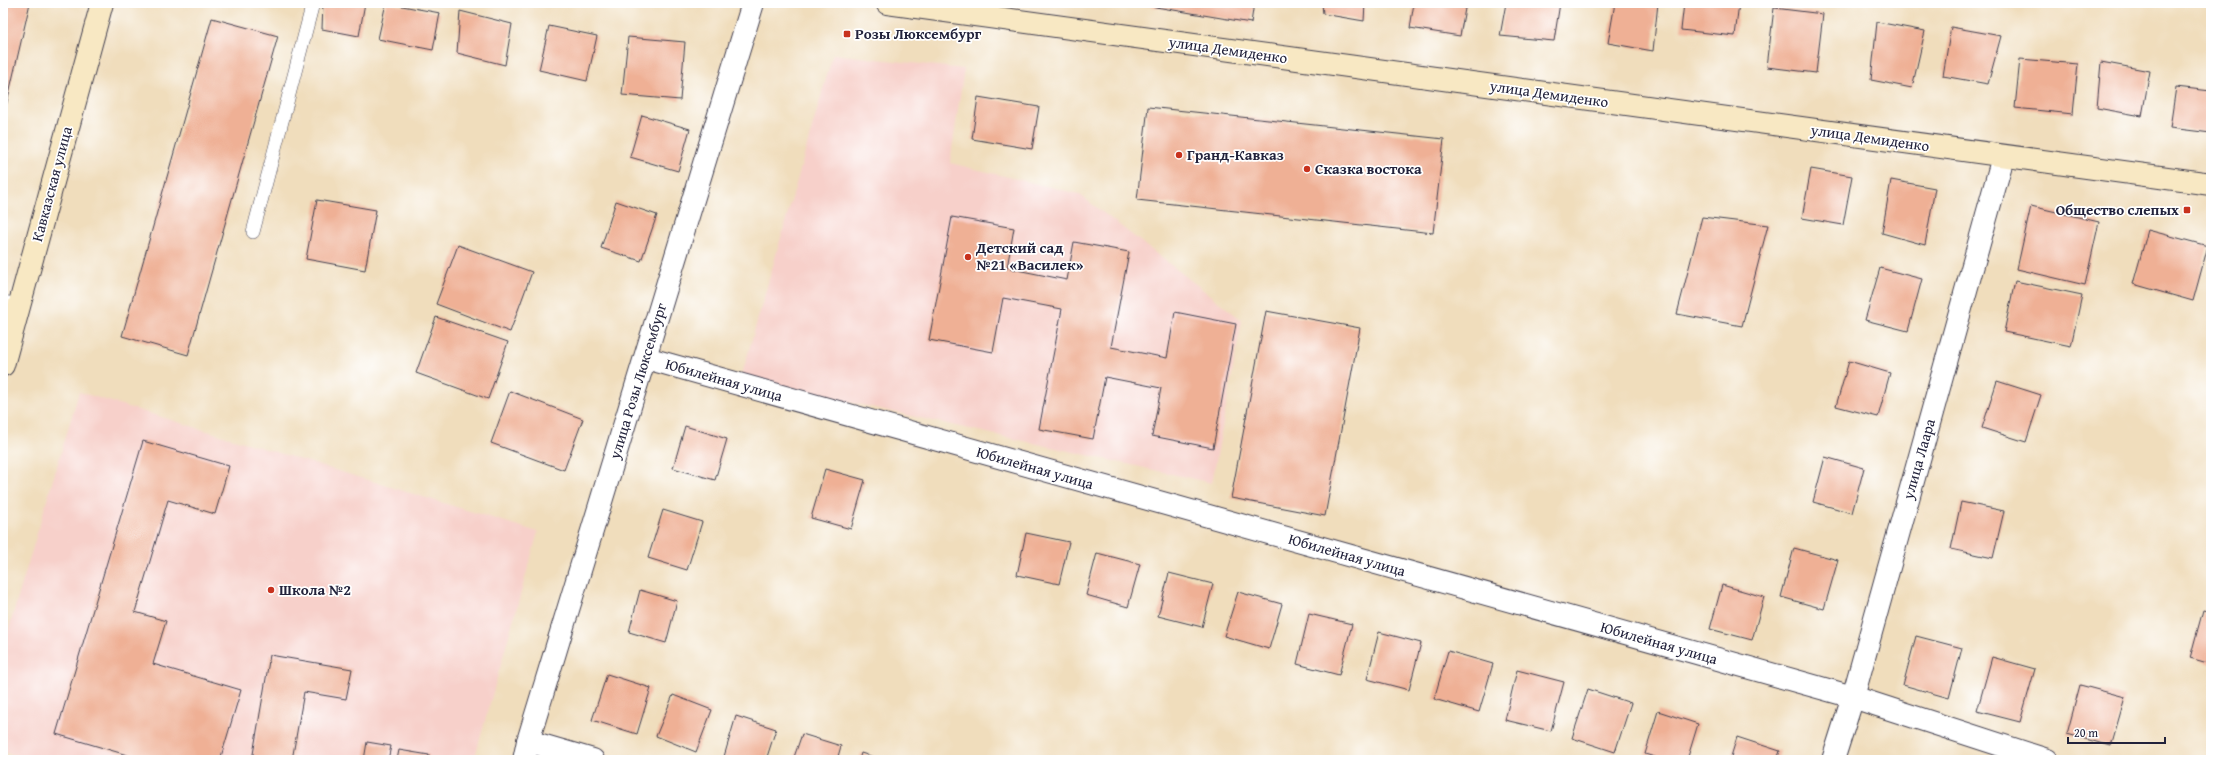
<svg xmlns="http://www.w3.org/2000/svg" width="2214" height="763" font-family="'Gentium Book Plus',serif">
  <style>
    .built { fill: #f7d0ca }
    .building { fill: #efb095 }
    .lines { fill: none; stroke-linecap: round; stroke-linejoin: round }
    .service-casing { stroke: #413e4e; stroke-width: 14 }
    .minor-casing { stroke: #413e4e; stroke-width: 24 }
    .tertiary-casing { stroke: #413e4e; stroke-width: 24 }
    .secondary-casing { stroke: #413e4e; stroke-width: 24 }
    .service { stroke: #fff; stroke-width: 13 }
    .minor { stroke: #fff; stroke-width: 22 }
    .tertiary { stroke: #fff; stroke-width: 22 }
    .secondary { stroke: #f8e8c3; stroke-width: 22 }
    .poi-dot { fill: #c8321e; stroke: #fff; stroke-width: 1.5 }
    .labels { text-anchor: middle; stroke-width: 3.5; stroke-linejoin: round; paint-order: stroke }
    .poi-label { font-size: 15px; font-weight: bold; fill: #22223b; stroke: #fff; text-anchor: start }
    .street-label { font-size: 15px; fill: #22223b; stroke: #fff }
  </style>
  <rect width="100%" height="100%" fill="#fff"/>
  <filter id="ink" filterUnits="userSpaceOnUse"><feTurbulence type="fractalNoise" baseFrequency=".025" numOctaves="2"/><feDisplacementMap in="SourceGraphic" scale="8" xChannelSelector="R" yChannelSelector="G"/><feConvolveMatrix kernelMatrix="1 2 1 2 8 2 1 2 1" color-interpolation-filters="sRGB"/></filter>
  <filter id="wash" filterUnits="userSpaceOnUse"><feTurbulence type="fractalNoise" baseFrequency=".012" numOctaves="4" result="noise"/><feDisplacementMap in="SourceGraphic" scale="16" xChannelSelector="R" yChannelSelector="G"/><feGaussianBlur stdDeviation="0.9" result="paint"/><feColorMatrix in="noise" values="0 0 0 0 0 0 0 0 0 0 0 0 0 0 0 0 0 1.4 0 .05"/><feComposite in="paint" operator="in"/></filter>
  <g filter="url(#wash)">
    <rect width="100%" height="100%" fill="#f0ddbc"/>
    <g class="built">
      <polygon points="833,54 964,69 950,163 1079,194 1242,320 1212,483 741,378"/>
      <polygon points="79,392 538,532 474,760 36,760 3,752 3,648"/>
    </g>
    <g id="blocks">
      <g class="building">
        <polygon points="3,3 30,3 4,115 3,115"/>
        <polygon points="323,3 365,3 359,36 322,29"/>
        <polygon points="386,3 440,13 433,50 378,39"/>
        <polygon points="1132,3 1254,3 1251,23"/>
        <polygon points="1322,3 1365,3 1364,21 1323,14"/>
        <polygon points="1414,3 1466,3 1460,36 1410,28"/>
        <polygon points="1506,3 1560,3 1554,41 1500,36"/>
        <polygon points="1615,3 1658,3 1653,51 1608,43"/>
        <polygon points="1684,3 1739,3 1735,36 1681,30"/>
        <polygon points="1774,8 1823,14 1816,73 1767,67"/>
        <polygon points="460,11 512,24 505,65 457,53"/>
        <polygon points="212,18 278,36 188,355 122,336"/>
        <polygon points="1877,22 1925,31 1912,88 1871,80"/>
        <polygon points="549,26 597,36 587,81 539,70"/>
        <polygon points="1951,27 2001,36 1988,84 1943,76"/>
        <polygon points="628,37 685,42 680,100 622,95"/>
        <polygon points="2020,59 2078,64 2073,114 2015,108"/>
        <polygon points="2101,62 2150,71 2142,116 2097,108"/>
        <polygon points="2176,87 2211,91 2211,133 2170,128"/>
        <polygon points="978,97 1039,107 1032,149 972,139"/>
        <polygon points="1148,107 1444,139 1433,233 1137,200"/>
        <polygon points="642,115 690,129 678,171 630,157"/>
        <polygon points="1811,169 1852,176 1843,225 1802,218"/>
        <polygon points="1891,180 1935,188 1925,245 1882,233"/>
        <polygon points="317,200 376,210 365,270 306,259"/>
        <polygon points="616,201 657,215 641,261 601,248"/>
        <polygon points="2031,206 2099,222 2085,285 2017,269"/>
        <polygon points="952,217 1014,228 1007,268 1067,280 1074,242 1129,252 1111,347 1167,358 1175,312 1236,324 1213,448 1152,436 1161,388 1105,377 1093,439 1039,429 1062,309 1003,298 993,352 929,340"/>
        <polygon points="1702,217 1768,225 1742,326 1677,314"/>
        <polygon points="2148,230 2208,246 2193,301 2133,284"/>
        <polygon points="458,245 532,272 510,332 436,304"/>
        <polygon points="1880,268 1922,279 1908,331 1865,320"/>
        <polygon points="2015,281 2082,295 2071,346 2004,332"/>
        <polygon points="1266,311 1360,328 1325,516 1231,498"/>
        <polygon points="436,317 508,342 488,399 416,373"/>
        <polygon points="1849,361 1890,373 1878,417 1836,406"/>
        <polygon points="1997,381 2041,395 2026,442 1982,428"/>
        <polygon points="510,391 583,419 564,470 491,443"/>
        <polygon points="685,426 727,439 715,480 673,468"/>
        <polygon points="143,441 229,466 215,514 168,500 135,612 166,621 153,664 241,690 220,760 144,760 56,734"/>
        <polygon points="1825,457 1864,468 1852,513 1813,502"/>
        <polygon points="825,469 865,480 851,529 811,518"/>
        <polygon points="1961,502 2004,511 1993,558 1951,549"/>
        <polygon points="663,510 702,522 687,570 648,558"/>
        <polygon points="1026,533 1069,542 1059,584 1017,575"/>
        <polygon points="1794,548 1838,560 1824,609 1781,597"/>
        <polygon points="1097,553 1140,564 1128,607 1086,595"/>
        <polygon points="1169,573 1213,584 1202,627 1158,616"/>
        <polygon points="1722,585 1764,597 1752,640 1710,629"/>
        <polygon points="640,590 677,601 666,643 629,632"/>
        <polygon points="1238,592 1282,604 1269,649 1224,636"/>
        <polygon points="2203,610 2211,612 2211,664 2190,658"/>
        <polygon points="1309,614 1352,624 1339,675 1297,664"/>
        <polygon points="1379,632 1421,643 1409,690 1367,679"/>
        <polygon points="1916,636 1962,648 1949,698 1903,685"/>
        <polygon points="1448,651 1493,664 1479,712 1434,699"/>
        <polygon points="270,655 352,669 346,699 304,692 292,760 252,760"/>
        <polygon points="1992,657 2035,669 2020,722 1977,711"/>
        <polygon points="1517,670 1564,682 1551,731 1505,720"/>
        <polygon points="607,674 651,688 637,734 592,720"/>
        <polygon points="2080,685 2125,697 2111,746 2067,734"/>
        <polygon points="1588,689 1631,703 1615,752 1572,738"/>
        <polygon points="673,695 712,710 696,752 656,736"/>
        <polygon points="1658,711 1698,724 1687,760 1664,760 1645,754"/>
        <polygon points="736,716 776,729 766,760 723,760"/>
        <polygon points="802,734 841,746 837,760 793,760"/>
        <polygon points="1737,737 1780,751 1777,760 1730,760"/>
        <polygon points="367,742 391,746 388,760 364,760"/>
        <polygon points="399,750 429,755 428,760 397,760"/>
        <polygon points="861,753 883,760 859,760"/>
      </g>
    </g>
  </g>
  <g filter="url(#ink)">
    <use href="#blocks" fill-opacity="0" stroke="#413e4e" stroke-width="1"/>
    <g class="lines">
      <defs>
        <g id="service">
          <polyline points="253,232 313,3"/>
          <polyline points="3,302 19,305"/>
        </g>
        <g id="minor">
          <polyline points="646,358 1853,697 2047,760"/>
          <polyline points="528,741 593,760"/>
          <polyline points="524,760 528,741 753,3"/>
        </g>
        <polyline id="tertiary" points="1833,760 1853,697 2003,157"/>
        <g id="secondary">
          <polyline points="887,3 2211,184"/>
          <polyline points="3,365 102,3"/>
        </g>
      </defs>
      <use href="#service" class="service-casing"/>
      <use href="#minor" class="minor-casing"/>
      <use href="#tertiary" class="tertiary-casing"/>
      <use href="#secondary" class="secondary-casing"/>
      <use href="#service" class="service"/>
      <use href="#minor" class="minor"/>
      <use href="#tertiary" class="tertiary"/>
      <use href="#secondary" class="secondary"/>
    </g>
  </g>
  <g class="poi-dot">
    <rect x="843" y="30" width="8" height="8" rx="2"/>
    <circle cx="1179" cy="155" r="4"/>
    <circle cx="1307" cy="169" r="4"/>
    <rect x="2183" y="206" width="8" height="8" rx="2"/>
    <circle cx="968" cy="257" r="4"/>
    <circle cx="271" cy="590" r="4"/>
  </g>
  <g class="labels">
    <g class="poi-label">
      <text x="855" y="39">Розы Люксембург</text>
      <text x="1187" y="160">Гранд-Кавказ</text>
      <text x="1315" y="174">Сказка востока</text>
      <text x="2179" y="215" text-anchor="end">Общество слепых</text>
      <text x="976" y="253">Детский сад<tspan x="976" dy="17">№21 «Василек»</tspan></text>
      <text x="279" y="595">Школа №2</text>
    </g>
    <g class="street-label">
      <text transform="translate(1228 50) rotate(8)" y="5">улица Демиденко</text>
      <text transform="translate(1549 94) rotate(8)" y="5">улица Демиденко</text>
      <text transform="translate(1870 138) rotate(8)" y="5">улица Демиденко</text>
      <text transform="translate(52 184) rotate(-75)" y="5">Кавказская улица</text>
      <text transform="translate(724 380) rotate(16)" y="5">Юбилейная улица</text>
      <text transform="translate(638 381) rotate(-73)" y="5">улица Розы Люксембург</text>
      <text transform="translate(1919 459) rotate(-74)" y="5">улица Лаара</text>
      <text transform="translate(1035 468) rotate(16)" y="5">Юбилейная улица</text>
      <text transform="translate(1347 555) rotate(16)" y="5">Юбилейная улица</text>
      <text transform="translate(1659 643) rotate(16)" y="5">Юбилейная улица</text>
    </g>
  </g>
  <rect width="2214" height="763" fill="none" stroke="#fff" stroke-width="16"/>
  <path d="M2068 737v6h97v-6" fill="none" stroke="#22223b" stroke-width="2"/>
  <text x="2074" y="737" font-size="12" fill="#22223b" stroke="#ffffff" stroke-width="3" paint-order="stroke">20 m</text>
</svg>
